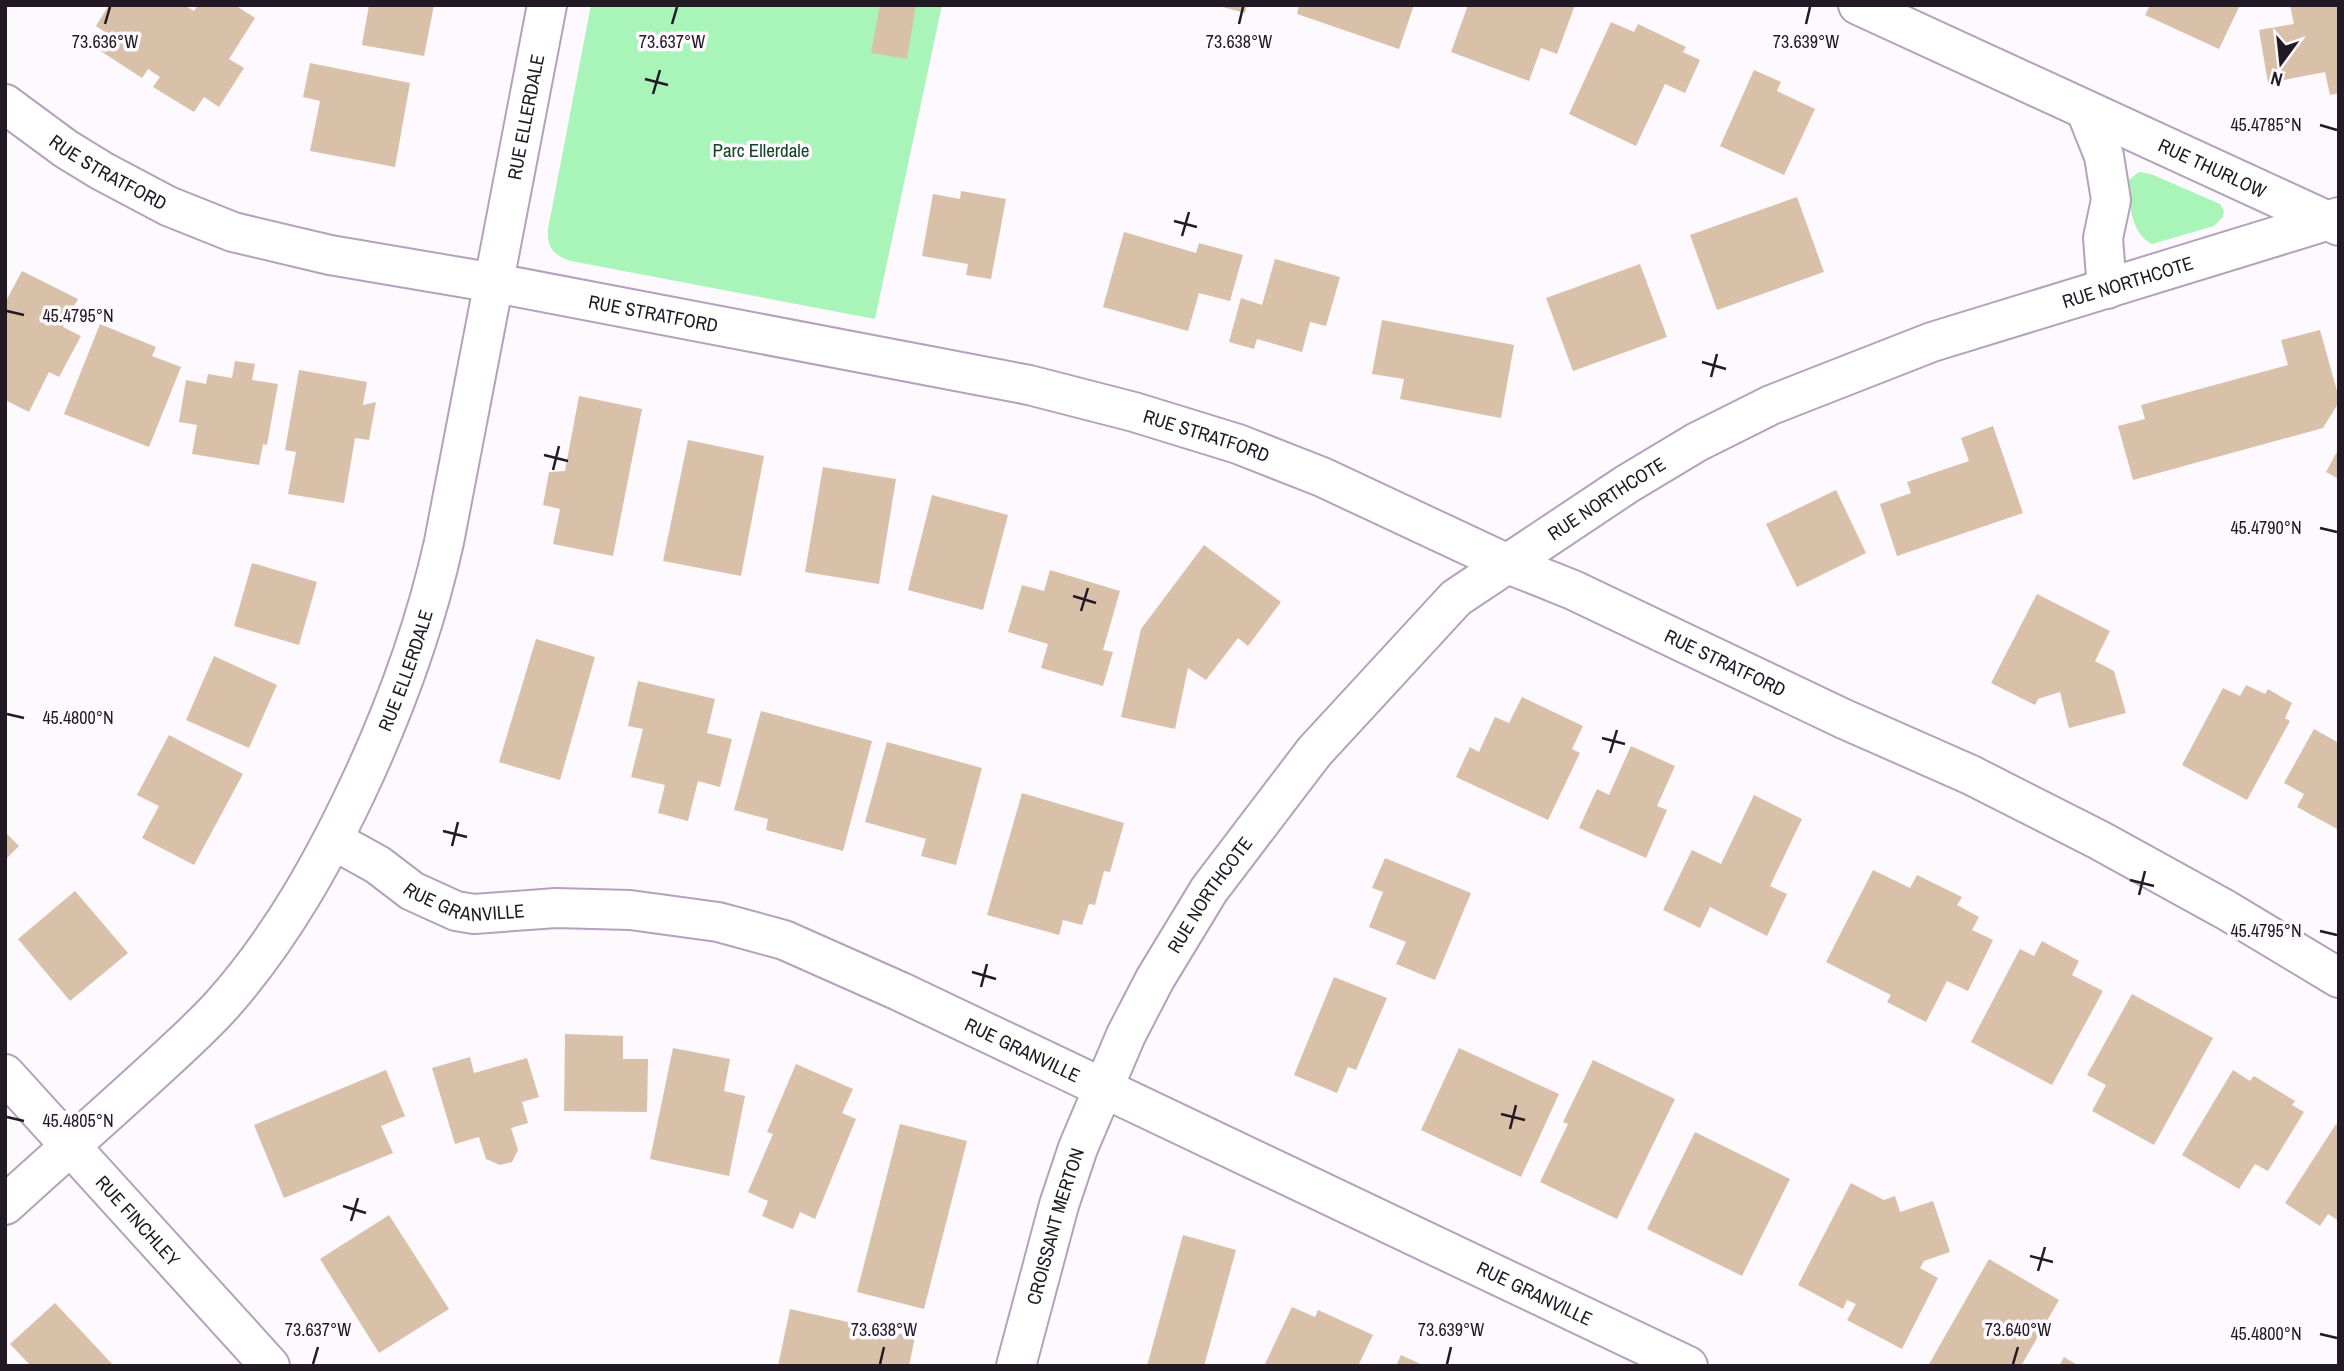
<svg xmlns="http://www.w3.org/2000/svg" width="2344" height="1371" font-family="'Archivo Narrow',sans-serif">
  <style>
    .green { fill: #a8f4b9 }
    .building { fill: #d9c1a9 }
    .lines { fill: none; stroke-linecap: round; stroke-linejoin: round }
    .minor-casing { stroke: #b4a1bb; stroke-width: 42 }
    .minor { stroke: #fff; stroke-width: 38 }
    .ticks { fill: none; stroke: #211a24; stroke-width: 2.5 }
    .labels { text-anchor: middle; stroke-width: 7; stroke-linejoin: round; paint-order: stroke }
    .street-label { font-size: 19px; fill: #211a24; stroke: #fdf9fe }
    .park-label { font-size: 19px; fill: #0e4722; stroke: #fdf9fe }
    .ticks-label { font-size: 18px; text-anchor: middle; fill: #211a24; stroke: #fdf9fe; stroke-width: 7; stroke-linejoin: round; paint-order: stroke }
  </style>
  <rect width="100%" height="100%" fill="#fdf9fe"/>
  <g class="green">
    <path d="M591 5H942L875 319 571 261C553 255 547 248 548 229Z"/>
    <path d="M2139 172 2151 174 2220 204 2224 211 2223 217 2214 226 2152 244C2132 235 2127 201 2129 180Z"/>
  </g>
  <g class="building">
    <polygon points="109,5 184,5 194,11 198,5 235,5 255,18 229,59 244,68 219,107 204,97 194,112 153,87 160,77 148,69 142,78 99,50 109,35 96,26"/>
    <polygon points="369,5 434,5 424,56 362,45"/>
    <polygon points="880,5 916,5 907,59 871,53"/>
    <polygon points="1215,5 1247,5 1245,13"/>
    <polygon points="1299,5 1414,5 1399,49 1297,14"/>
    <polygon points="1468,5 1575,5 1557,54 1541,48 1529,81 1451,52"/>
    <polygon points="2150,5 2240,5 2219,49 2145,15"/>
    <polygon points="2290,5 2339,5 2339,93 2330,95 2325,72 2268,83 2259,30 2294,24"/>
    <polygon points="1611,22 1634,32 1638,24 1686,47 1683,52 1700,60 1685,93 1665,84 1636,146 1569,114"/>
    <polygon points="310,63 410,83 395,167 310,151 320,101 303,97"/>
    <polygon points="1754,70 1781,82 1777,91 1815,109 1784,175 1720,146"/>
    <polygon points="961,191 1006,199 991,279 966,275 968,264 922,256 933,194 960,199"/>
    <polygon points="1797,197 1824,272 1717,310 1690,235"/>
    <polygon points="1124,232 1196,253 1199,243 1243,255 1230,301 1199,293 1188,331 1103,307"/>
    <polygon points="1275,259 1340,277 1326,326 1310,322 1302,352 1257,339 1254,349 1229,342 1241,298 1262,305"/>
    <polygon points="1640,264 1667,337 1573,371 1546,298"/>
    <polygon points="22,271 78,299 63,327 81,336 59,377 49,372 29,412 5,400 5,303"/>
    <polygon points="1382,320 1514,345 1501,418 1400,399 1404,379 1372,374"/>
    <polygon points="100,324 156,347 152,356 181,367 149,447 64,414"/>
    <polygon points="2320,330 2339,398 2339,402 2323,428 2133,480 2118,426 2145,419 2141,405 2288,365 2281,340"/>
    <polygon points="235,361 255,364 252,380 278,384 267,445 263,444 259,465 192,454 197,425 179,422 186,380 206,384 208,374 232,378"/>
    <polygon points="299,370 367,382 363,405 376,402 369,440 355,438 344,503 288,494 296,452 285,450"/>
    <polygon points="579,396 642,409 613,556 553,544 560,509 543,505 549,472 565,471"/>
    <polygon points="1993,426 2023,513 1897,556 1880,504 1911,493 1907,482 1969,461 1961,438"/>
    <polygon points="688,440 764,456 741,576 663,561"/>
    <polygon points="2339,448 2339,479 2326,472"/>
    <polygon points="823,467 896,479 879,584 805,572"/>
    <polygon points="1836,490 1866,553 1797,587 1766,524"/>
    <polygon points="932,495 1008,515 983,610 908,590"/>
    <polygon points="1204,545 1281,602 1248,646 1238,638 1206,680 1188,668 1175,729 1121,717 1141,629"/>
    <polygon points="252,563 317,582 299,645 234,626"/>
    <polygon points="1050,570 1120,591 1103,650 1113,652 1103,686 1041,668 1048,644 1008,632 1022,585 1044,591"/>
    <polygon points="2037,594 2110,631 2095,661 2114,671 2126,713 2069,728 2060,692 2038,699 2035,705 1991,683"/>
    <polygon points="536,639 595,657 560,780 499,762"/>
    <polygon points="214,656 277,685 249,748 186,720"/>
    <polygon points="638,681 715,699 707,733 732,739 720,787 698,781 688,821 658,813 665,785 631,777 643,729 628,726"/>
    <polygon points="2246,685 2265,694 2268,689 2292,703 2285,718 2290,721 2247,800 2182,765 2223,688 2240,696"/>
    <polygon points="1522,697 1583,726 1572,749 1580,753 1548,820 1456,777 1470,747 1479,752 1495,717 1509,723"/>
    <polygon points="761,711 872,741 843,851 766,830 768,819 734,810"/>
    <polygon points="2314,729 2339,743 2339,830 2297,807 2304,794 2284,783"/>
    <polygon points="169,735 243,774 194,865 142,838 159,806 137,795"/>
    <polygon points="887,742 982,768 956,865 921,856 926,839 865,822"/>
    <polygon points="1631,746 1675,766 1657,806 1667,810 1646,858 1579,828 1597,789 1609,795"/>
    <polygon points="1022,793 1124,823 1110,872 1104,871 1095,905 1089,904 1082,925 1063,920 1059,935 987,915"/>
    <polygon points="1754,795 1802,819 1770,886 1787,894 1767,936 1710,907 1700,928 1663,910 1692,850 1721,864"/>
    <polygon points="5,832 19,846 5,860"/>
    <polygon points="1385,858 1471,893 1435,980 1396,964 1406,942 1369,927 1383,892 1372,888"/>
    <polygon points="1873,870 1910,888 1917,875 1962,897 1957,905 1979,917 1972,930 1993,940 1968,991 1947,981 1926,1022 1887,1002 1891,995 1826,962"/>
    <polygon points="75,891 128,953 70,1001 18,939"/>
    <polygon points="2042,941 2079,961 2072,975 2103,991 2052,1085 1971,1042 2020,949 2034,956"/>
    <polygon points="1334,977 1387,998 1356,1070 1348,1067 1337,1093 1294,1075"/>
    <polygon points="2132,994 2213,1038 2154,1145 2092,1111 2106,1085 2087,1075"/>
    <polygon points="565,1034 623,1036 623,1059 648,1059 647,1112 564,1111"/>
    <polygon points="673,1048 730,1059 724,1091 745,1096 729,1176 650,1159"/>
    <polygon points="1459,1048 1559,1094 1521,1177 1421,1130"/>
    <polygon points="470,1057 474,1073 527,1058 539,1097 522,1102 528,1123 511,1128 518,1150 512,1162 500,1165 486,1159 479,1137 455,1144 432,1068"/>
    <polygon points="1593,1060 1675,1099 1617,1219 1540,1182 1568,1124 1563,1122"/>
    <polygon points="796,1064 853,1089 842,1113 856,1119 815,1219 800,1212 793,1229 762,1216 768,1201 748,1192 773,1134 767,1132"/>
    <polygon points="386,1070 405,1116 381,1126 393,1153 284,1198 254,1125"/>
    <polygon points="2233,1070 2250,1081 2254,1076 2295,1101 2292,1105 2304,1112 2268,1171 2255,1164 2239,1189 2182,1155"/>
    <polygon points="900,1124 967,1141 924,1309 857,1292"/>
    <polygon points="2336,1124 2339,1126 2339,1221 2328,1214 2320,1226 2285,1203"/>
    <polygon points="1695,1132 1790,1179 1742,1276 1647,1229"/>
    <polygon points="1851,1183 1884,1200 1895,1196 1900,1212 1933,1201 1950,1252 1924,1261 1920,1268 1938,1278 1902,1349 1847,1320 1856,1304 1847,1300 1843,1309 1798,1285"/>
    <polygon points="389,1215 449,1309 379,1353 320,1259"/>
    <polygon points="1183,1235 1236,1250 1204,1366 1147,1366"/>
    <polygon points="1989,1259 2059,1300 2021,1366 1928,1366"/>
    <polygon points="55,1303 114,1366 31,1366 10,1344"/>
    <polygon points="1292,1307 1315,1317 1318,1310 1373,1335 1358,1366 1264,1366"/>
    <polygon points="790,1309 915,1337 909,1366 778,1366"/>
    <polygon points="1401,1355 1425,1366 1396,1366"/>
    <polygon points="2064,1357 2079,1366 2059,1366"/>
  </g>
  <g class="lines">
    <defs>
      <g id="minor">
        <path id="s1" d="M1858 5 2339 226"/>
        <path id="s2" d="M5 104 66 149 102 171 168 206 233 232 330 255 495 283 1029 385 1134 412 1238 444 1322 477 1508 564 1573 590 1844 719 1971 775 2099 840 2226 910 2339 978"/>
        <polyline points="2086,111 2104,156 2111,200 2103,238 2107,289"/>
        <path id="s3" d="M333 840 378 865 412 891 456 911 474 914 556 908 630 910 718 922 784 940 899 991 1688 1366"/>
        <path id="s4" d="M5 1074 270 1366"/>
        <path id="s5" d="M5 1205C52 1162 100 1120 147 1077 172 1054 197 1032 220 1007 282 938 327 856 365 773 399 698 426 623 444 542L547 5"/>
        <path id="s6" d="M1016 1366 1059 1205 1078 1148 1126 1035 1155 979 1209 890 1314 752 1456 598 1627 484 1697 442 1771 405 1932 342 2339 217"/>
      </g>
    </defs>
    <use href="#minor" class="minor-casing"/>
    <use href="#minor" class="minor"/>
  </g>
  <path class="ticks" d="M105 24 110 7M672 24 677 7M1239 24 1243 7M1806 24 1810 7M645 79 668 85M653 94 660 70M2320 125 2337 130M1174 221 1197 227M1182 236 1189 212M7 311 24 315M1702 362 1726 369M1711 377 1717 354M544 455 568 461M553 470 559 446M2320 528 2337 532M1073 596 1096 603M1081 611 1088 588M7 714 24 718M1602 738 1625 744M1610 753 1617 730M443 831 467 837M452 846 458 822M2130 880 2154 886M2139 895 2145 871M2320 931 2337 935M972 972 996 979M981 987 987 964M1501 1114 1525 1120M7 1117 24 1121M1510 1129 1516 1105M343 1206 366 1213M351 1221 358 1198M2030 1256 2053 1262M2038 1271 2045 1247M2320 1334 2337 1338M313 1364 318 1347M880 1364 884 1347M1447 1364 1451 1347M2013 1364 2018 1347"/>
  <g class="labels">
    <g class="street-label">
      <text dy="7" stroke="none"><textPath href="#s5" startOffset="1246">RUE ELLERDALE</textPath></text>
      <text dy="7" stroke="none"><textPath href="#s1" startOffset="390">RUE THURLOW</textPath></text>
      <text dy="7" stroke="none"><textPath href="#s2" startOffset="124">RUE STRATFORD</textPath></text>
      <text dy="7" stroke="none"><textPath href="#s6" startOffset="1647">RUE NORTHCOTE</textPath></text>
      <text dy="7" stroke="none"><textPath href="#s2" startOffset="691">RUE STRATFORD</textPath></text>
      <text dy="7" stroke="none"><textPath href="#s2" startOffset="1258">RUE STRATFORD</textPath></text>
      <text dy="7" stroke="none"><textPath href="#s6" startOffset="1080">RUE NORTHCOTE</textPath></text>
      <text dy="7" stroke="none"><textPath href="#s2" startOffset="1825">RUE STRATFORD</textPath></text>
      <text dy="7" stroke="none"><textPath href="#s5" startOffset="679">RUE ELLERDALE</textPath></text>
      <text dy="7" stroke="none"><textPath href="#s3" startOffset="149">RUE GRANVILLE</textPath></text>
      <text dy="7" stroke="none"><textPath href="#s6" startOffset="513">RUE NORTHCOTE</textPath></text>
      <text dy="7" stroke="none"><textPath href="#s3" startOffset="737">RUE GRANVILLE</textPath></text>
      <text dy="7" stroke="none"><textPath href="#s4" startOffset="198">RUE FINCHLEY</textPath></text>
      <text dy="7" stroke="none"><textPath href="#s6" startOffset="145">CROISSANT MERTON</textPath></text>
      <text dy="7" stroke="none"><textPath href="#s3" startOffset="1304">RUE GRANVILLE</textPath></text>
    </g>
    <g class="park-label">
      <text x="761" y="157">Parc Ellerdale</text>
    </g>
  </g>
  <g class="ticks-label">
    <text x="105" y="48">73.636°W</text>
    <text x="672" y="48">73.637°W</text>
    <text x="1239" y="48">73.638°W</text>
    <text x="1806" y="48">73.639°W</text>
    <text x="2266" y="131">45.4785°N</text>
    <text x="78" y="322">45.4795°N</text>
    <text x="2266" y="534">45.4790°N</text>
    <text x="78" y="724">45.4800°N</text>
    <text x="2266" y="937">45.4795°N</text>
    <text x="78" y="1127">45.4805°N</text>
    <text x="318" y="1336">73.637°W</text>
    <text x="884" y="1336">73.638°W</text>
    <text x="1451" y="1336">73.639°W</text>
    <text x="2018" y="1336">73.640°W</text>
    <text x="2266" y="1340">45.4800°N</text>
  </g>
  <rect width="2344" height="1371" fill="none" stroke="#211a24" stroke-width="14"/>
  <g transform="translate(2281 63) rotate(195)" stroke="#fdf9fe" stroke-width="5" paint-order="stroke">
  <path d="M0-5L12 26L0 18L-12 26Z" fill="#211a24"/>
  <text y="-10" font-size="19" font-weight="bold" text-anchor="middle" fill="#211a24">N</text>
  </g>
</svg>
